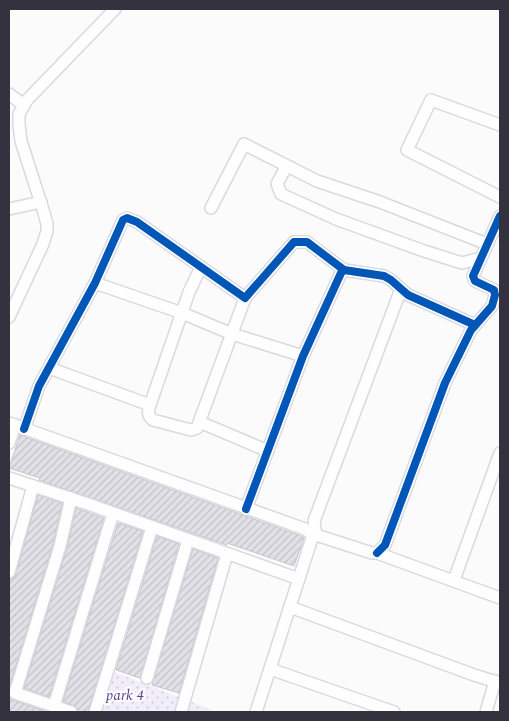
<svg xmlns="http://www.w3.org/2000/svg" width="509" height="721" font-family="Spectral,serif">
  <style>
    .park { fill: url(#park-dots) }
    .building { fill: url(#building-hatch); stroke: #c7c6cc }
    .lines { fill: none; stroke-linecap: round; stroke-linejoin: round }
    .street-casing { stroke: #dad8e0; stroke-width: 14 }
    .street { stroke: #fefefe; stroke-width: 11 }
    .cycleway-casing { stroke: #fff; stroke-width: 11 }
    .cycleway { stroke: #0057b8; stroke-width: 8 }
    .labels { text-anchor: middle; stroke-width: 4; stroke-linejoin: round; paint-order: stroke }
    .park-label { font-size: 15px; font-style: italic; fill: #5a448c; stroke: #fff }
  </style>
  <defs>
    <pattern id="park-dots" width="8" height="8" patternUnits="userSpaceOnUse" patternTransform="scale(1.25)"><rect width="8" height="8" fill="#f1eefa"/><path d="M2 2h.1M6 6h.1" fill="none" stroke="#cfcdd7" stroke-width="1.8" stroke-linecap="round"/></pattern>
    <pattern id="building-hatch" width="6" height="6" patternUnits="userSpaceOnUse" patternTransform="scale(1.25)"><rect width="6" height="6" fill="#e2e1e7"/><path d="M-1 1l2-2M0 6l6-6M5 7l2-2" fill="none" stroke="#c2c2c7"/></pattern>
  </defs>
  <rect width="100%" height="100%" fill="#fbfbfb"/>
  <polygon class="park" points="115,672 217,712 101,712"/>
  <g class="building">
    <polygon points="20,435 301,536 304,538 294,566 227,543 227,545 39,480 40,478 9,468"/>
    <polygon points="38,495 62,503 53,544 9,688 9,579 14,578 16,574"/>
    <polygon points="76,508 104,518 49,697 24,688 67,548"/>
    <polygon points="118,523 143,531 88,712 78,712 76,707 63,701"/>
    <polygon points="157,536 179,544 140,678 116,670"/>
    <polygon points="193,549 218,558 179,693 152,685"/>
    <polygon points="9,697 13,700 48,712 9,712"/>
  </g>
  <g class="lines">
    <defs>
      <g id="street">
        <polyline points="9,94 24,105"/>
        <polyline points="500,125 431,100 407,150 500,197"/>
        <polyline points="286,167 277,184 281,194 336,219 424,251 462,263 481,258"/>
        <polyline points="211,208 244,144 317,181 380,202 487,244"/>
        <polyline points="9,209 41,202"/>
        <path d="M201 267 189 292 150 405C148 412 147 415 153 420L191 430 197 428 245 298"/>
        <polyline points="95,283 182,313 232,334 303,356"/>
        <polyline points="9,317 43,244 47,231 47,224 44,213 21,141 19,124 19,114 27,100 115,9"/>
        <polyline points="49,368 150,405"/>
        <polyline points="9,423 305,529 314,536"/>
        <polyline points="200,424 202,423 268,451"/>
        <polyline points="24,429 39,386 95,283 123,220 127,218 137,222 245,298 294,242 307,242 344,270"/>
        <polyline points="9,443 15,425"/>
        <polyline points="9,478 91,505 299,579"/>
        <polyline points="246,509 303,356 341,273 344,270 384,276 391,280 408,295 475,325"/>
        <polyline points="316,535 314,521 401,289"/>
        <polyline points="316,535 372,553 377,553 500,598"/>
        <polyline points="377,553 385,545 445,383 471,330 492,306 495,295 494,290 475,281 473,276 500,216"/>
        <polyline points="9,572 33,486"/>
        <polyline points="454,580 500,453"/>
        <polyline points="290,607 474,675 500,683"/>
        <polyline points="270,669 394,712"/>
        <polyline points="147,678 188,540"/>
        <polyline points="54,706 113,513"/>
        <polyline points="71,712 15,693 60,546 71,498"/>
        <polyline points="95,712 152,527"/>
        <polyline points="181,712 227,554"/>
        <polyline points="256,712 312,538 316,535"/>
        <polyline points="486,712 495,681"/>
      </g>
    </defs>
    <use href="#street" class="street-casing"/>
    <use href="#street" class="street"/>
    <defs>
      <g id="cycleway">
        <polyline points="24,429 39,386 95,283 123,220 127,218 137,222 245,298 294,242 307,242 344,270"/>
        <polyline points="246,509 303,356 341,273 344,270 384,276 391,280 408,295 475,325"/>
        <polyline points="377,553 385,545 445,383 471,330 492,306 495,295 494,290 475,281 473,276 500,216"/>
      </g>
    </defs>
    <use href="#cycleway" class="cycleway-casing"/>
    <use href="#cycleway" class="cycleway"/>
  </g>
  <g class="labels">
    <g class="park-label">
      <text x="125" y="700">park 4</text>
    </g>
  </g>
  <rect width="509" height="721" fill="none" stroke="#353240" stroke-width="20"/>
</svg>
